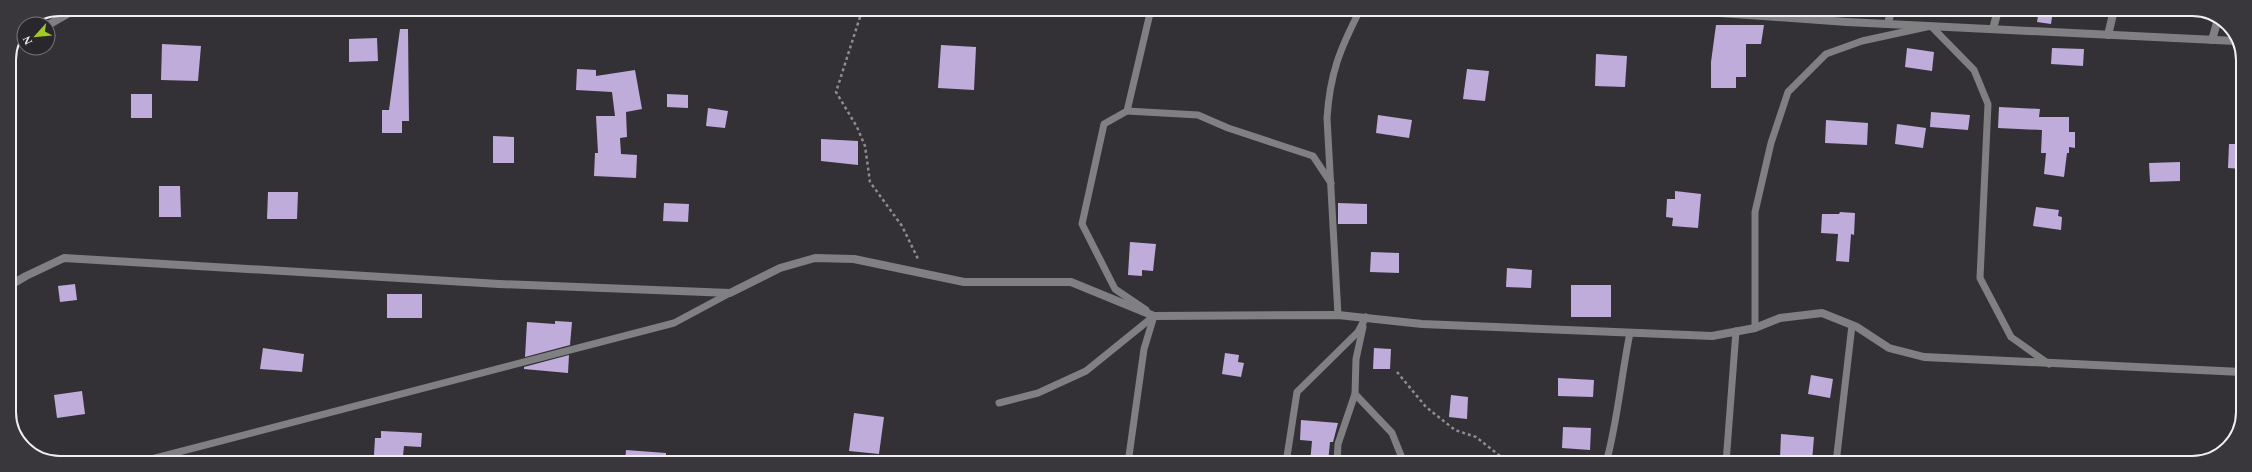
<svg xmlns="http://www.w3.org/2000/svg" width="2252" height="472" font-family="Georgia,serif">
  <style>
    .building { fill: #bfacdb }
    .lines { fill: none; stroke-linecap: round; stroke-linejoin: round }
    .path { stroke: #8d8c90; stroke-width: 2.5; stroke-dasharray: 3 3; stroke-linecap: butt }
    .service { stroke: #807f82; stroke-width: 7 }
    .minor { stroke: #807f82; stroke-width: 8 }
    .rim { fill: none; stroke: #f0eff2; stroke-width: 2 }
  </style>
  <rect width="100%" height="100%" fill="#333136"/>
  <g class="building">
    <polygon points="2039,10 2053,10 2051,24 2037,22"/>
    <polygon points="1716,25 1764,25 1761,44 1746,44 1746,77 1736,77 1736,88 1711,88 1711,62"/>
    <polygon points="400,29 408,29 409,121 402,121 402,133 382,133 382,110 389,110"/>
    <polygon points="377,38 378,61 349,62 349,39"/>
    <polygon points="162,44 201,46 198,81 161,80"/>
    <polygon points="941,45 976,47 974,90 938,88"/>
    <polygon points="1907,48 1934,52 1932,71 1905,67"/>
    <polygon points="2052,48 2084,49 2083,66 2051,64"/>
    <polygon points="1596,54 1627,56 1625,87 1595,86"/>
    <polygon points="577,69 596,70 596,76 635,70 642,109 626,112 627,137 620,138 621,154 637,155 636,178 594,176 595,153 598,153 596,116 615,116 612,92 576,90"/>
    <polygon points="1467,69 1489,71 1485,101 1463,99"/>
    <rect x="131" y="94" width="21" height="24"/>
    <polygon points="667,94 688,95 688,108 667,107"/>
    <polygon points="1999,107 2040,109 2039,117 2069,117 2069,132 2075,132 2075,148 2069,147 2069,153 2067,153 2064,177 2044,174 2046,153 2041,153 2042,130 1998,128"/>
    <polygon points="708,108 728,111 725,128 706,126"/>
    <polygon points="1931,112 1970,115 1968,130 1930,127"/>
    <polygon points="1378,115 1412,120 1409,138 1376,133"/>
    <polygon points="1826,120 1868,123 1867,145 1825,143"/>
    <polygon points="1897,124 1926,128 1923,148 1895,144"/>
    <polygon points="493,136 514,137 514,163 493,163"/>
    <polygon points="821,139 858,141 858,165 821,161"/>
    <polygon points="2229,144 2243,144 2243,169 2228,168"/>
    <polygon points="2180,162 2180,181 2150,182 2149,163"/>
    <polygon points="159,186 180,186 181,217 159,217"/>
    <polygon points="1675,191 1701,194 1698,228 1672,226 1673,218 1666,217 1667,199 1675,199"/>
    <polygon points="268,192 298,192 297,219 267,219"/>
    <polygon points="664,203 689,204 688,222 663,221"/>
    <polygon points="1338,203 1367,204 1367,224 1338,224"/>
    <polygon points="2036,207 2059,210 2058,216 2062,217 2061,230 2033,226"/>
    <polygon points="1840,212 1855,213 1854,235 1851,234 1849,262 1836,261 1838,234 1821,233 1822,214 1839,214"/>
    <polygon points="1130,242 1156,244 1153,271 1142,270 1142,276 1128,275"/>
    <polygon points="1371,252 1399,253 1399,273 1370,272"/>
    <polygon points="1507,268 1532,270 1531,288 1506,287"/>
    <polygon points="75,284 77,300 60,302 58,286"/>
    <rect x="1571" y="285" width="40" height="32"/>
    <rect x="387" y="294" width="35" height="24"/>
    <polygon points="555,321 572,322 570,345 525,357 527,322 555,324"/>
    <polygon points="263,348 304,354 302,372 260,369"/>
    <polygon points="1374,348 1391,349 1390,369 1373,369"/>
    <polygon points="1225,353 1239,355 1238,362 1244,363 1241,377 1222,374"/>
    <polygon points="569,355 568,373 524,369 524,367"/>
    <polygon points="1811,375 1833,379 1830,398 1808,394"/>
    <polygon points="1558,378 1594,380 1593,397 1558,396"/>
    <polygon points="82,391 85,414 57,418 54,395"/>
    <polygon points="1451,395 1468,397 1467,419 1449,417"/>
    <polygon points="854,413 884,417 879,454 849,451"/>
    <polygon points="1301,420 1338,423 1333,442 1330,442 1328,463 1310,463 1312,441 1300,440"/>
    <polygon points="1563,427 1591,428 1590,450 1562,448"/>
    <polygon points="381,431 422,433 421,447 404,446 403,456 374,455 375,438 381,438"/>
    <polygon points="1781,434 1814,437 1812,461 1780,458"/>
    <polygon points="626,450 666,453 666,462 625,462"/>
  </g>
  <g class="lines">
    <g class="path">
      <polyline points="851,9 860,17 836,92 857,127 865,146 870,182 902,226 919,261"/>
      <polyline points="1397,372 1426,407 1455,430 1476,437 1509,463"/>
    </g>
    <g class="service">
      <polyline points="1127,111 1198,115 1228,128 1313,156 1331,183"/>
      <polyline points="1146,310 1115,289 1082,224 1104,124 1127,111 1151,9"/>
      <path d="M1338 315 1327 118C1330 73 1340 49 1360 10"/>
      <polyline points="1363,327 1356,359 1355,394 1392,433 1404,463"/>
      <polyline points="1755,328 1755,212 1771,143 1788,92 1826,54 1862,41 1931,26 1974,70 1988,104 1980,278 2011,337 2049,364"/>
      <polyline points="999,403 1038,393 1086,371 1154,316"/>
      <polyline points="140,462 674,323 730,293"/>
      <polyline points="1128,463 1144,349 1154,316"/>
      <polyline points="1286,463 1297,392 1358,332 1366,317"/>
      <polyline points="1337,463 1338,444 1355,394"/>
      <path d="M1606 463C1618 420 1621 376 1630 333"/>
      <polyline points="1726,463 1736,331"/>
      <polyline points="1836,463 1852,325"/>
    </g>
    <g class="minor">
      <polyline points="1678,10 1847,22 2236,41"/>
      <polyline points="1888,24 1891,10"/>
      <polyline points="48,25 76,9"/>
      <polyline points="1993,29 1998,10"/>
      <polyline points="2108,35 2114,10"/>
      <polyline points="2212,40 2218,19"/>
      <polyline points="16,43 24,38"/>
      <polyline points="9,286 26,276 64,258 499,284 730,293 780,268 815,258 854,259 964,282 1071,282 1154,316 1338,315 1422,324 1712,336 1755,328 1780,318 1822,313 1857,327 1889,348 1924,357 2242,372"/>
    </g>
  </g>
  <path d="M0 0H2252V472H0ZM60 16H2192A44 44 0 0 1 2236 60V412A44 44 0 0 1 2192 456H60A44 44 0 0 1 16 412V60A44 44 0 0 1 60 16Z" fill="#39373c" fill-rule="evenodd"/>
  <path class="rim" d="M60 16H2192A44 44 0 0 1 2236 60V412A44 44 0 0 1 2192 456H60A44 44 0 0 1 16 412V60A44 44 0 0 1 60 16Z"/>
  <g transform="translate(36 36) rotate(243)"><circle r="19" fill="#29272c" stroke="#79777b"/>
  <path d="M0-3L7 15L0 10L-7 15Z" fill="#a3c926"/>
  <text y="-6" font-size="11" font-weight="bold" text-anchor="middle" fill="#f0eff2">N</text>
  </g>
</svg>
